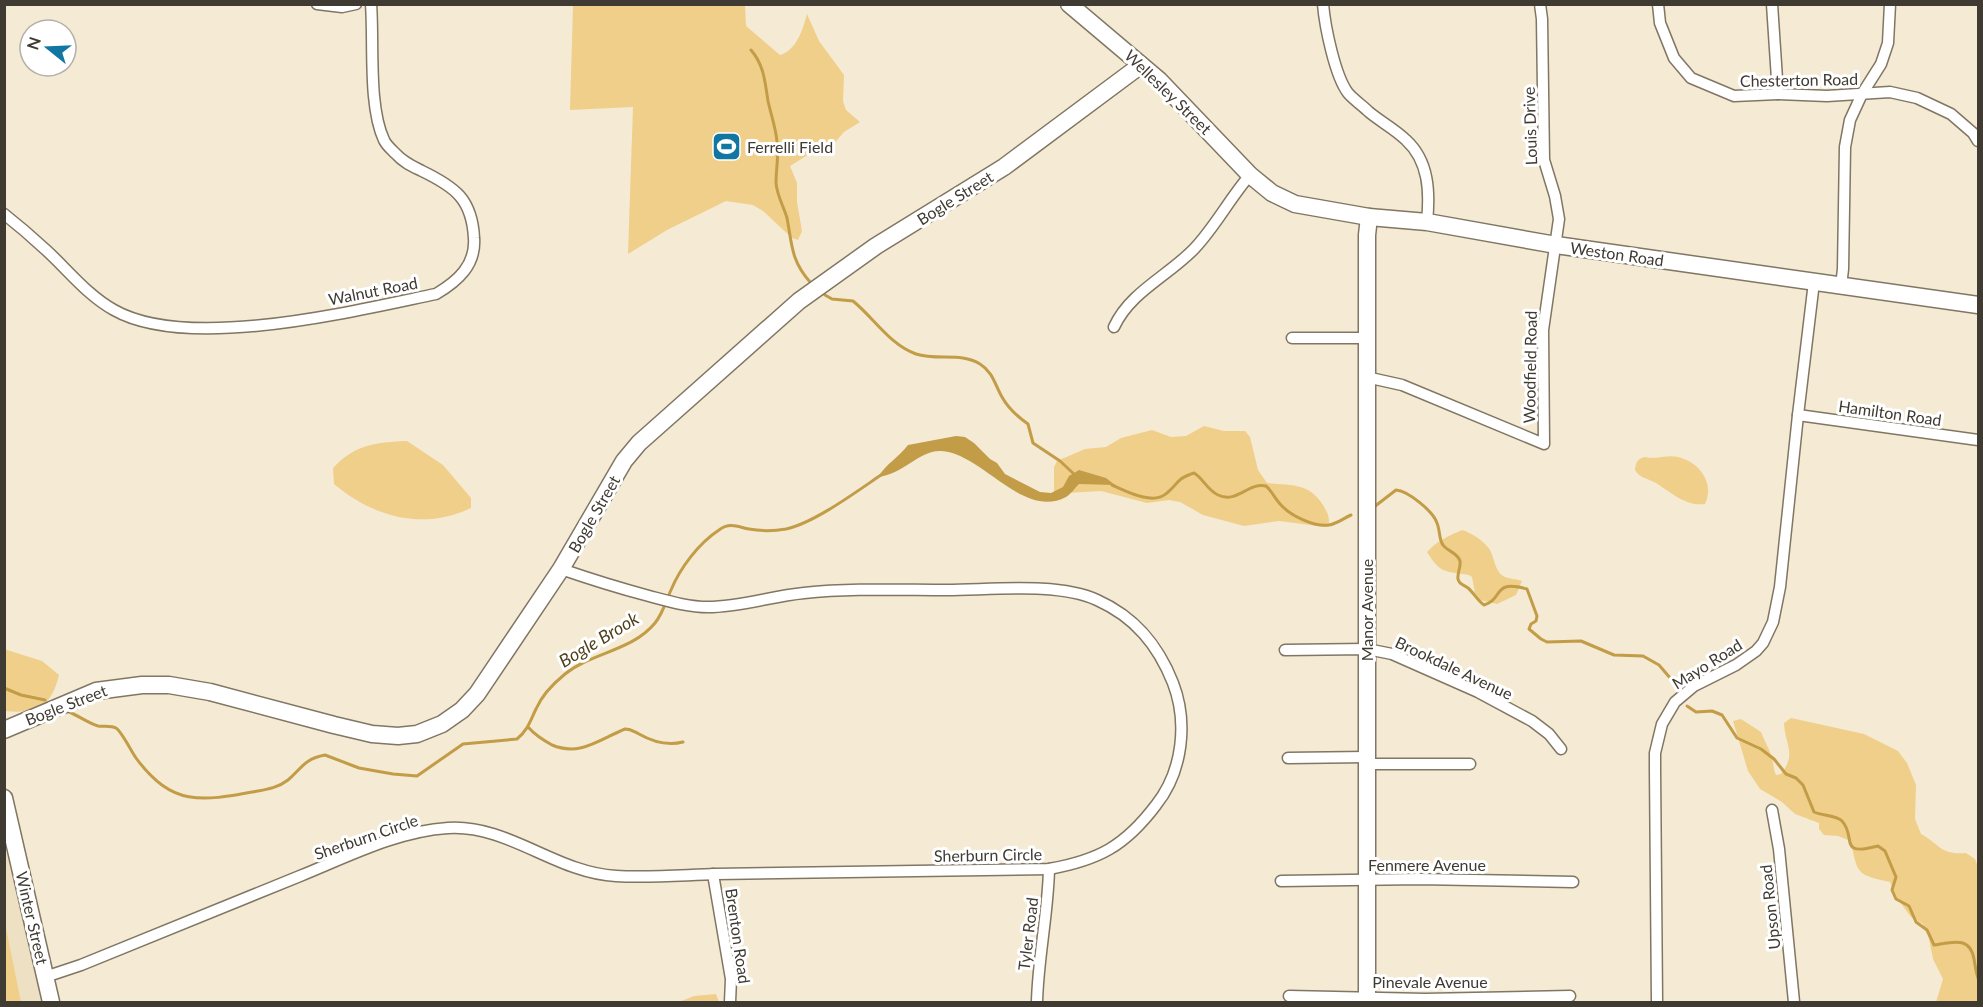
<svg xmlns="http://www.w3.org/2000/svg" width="1983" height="1007" font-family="Lato,sans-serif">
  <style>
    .built { fill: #eee0c3 }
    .green { fill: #f0cf8b }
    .water { fill: #c29c47 }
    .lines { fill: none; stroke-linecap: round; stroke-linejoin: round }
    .stream { stroke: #c29c47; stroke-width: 3 }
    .street-casing { stroke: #807663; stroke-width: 13 }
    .secondary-casing { stroke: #807663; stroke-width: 19 }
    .street { stroke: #fff; stroke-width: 10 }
    .secondary { stroke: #fff; stroke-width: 16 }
    .labels { text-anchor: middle; stroke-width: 6; stroke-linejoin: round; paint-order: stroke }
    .street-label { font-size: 16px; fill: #3f3a32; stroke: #fff }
    .poi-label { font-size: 16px; fill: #3f3a32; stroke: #fff; text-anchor: start }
    .water-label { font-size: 18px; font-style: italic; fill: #4f3f1b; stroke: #fff }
  </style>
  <rect width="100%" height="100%" fill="#f5ead4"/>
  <polygon class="built" points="4,842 12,873 41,1002 5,1002"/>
  <g class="green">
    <path d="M745 5 746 26 780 55C797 50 803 29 807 14L819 41 844 75 843 101 846 110 860 122 844 132 830 148 811 153 790 166 797 183V202L802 231 798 240 792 238 763 211 753 205 726 201 667 230 628 254 633 107 570 110 573 5Z"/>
    <path d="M1204 426 1224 431H1245L1250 437 1258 470 1267 483C1291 486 1308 482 1323 505 1327 512 1329 515 1329 523L1326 527 1279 521 1244 526 1203 515 1180 502 1169 500 1147 503 1101 491 1067 493 1054 491V467L1057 461 1085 449 1106 447 1121 438 1152 430 1171 437 1186 436Z"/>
    <path d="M407 441 443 465 471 498V508C423 531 373 517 334 484L333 468C354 445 376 442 407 441Z"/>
    <path d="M1645 457C1657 460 1667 454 1678 457 1700 462 1715 484 1705 504 1685 507 1670 491 1654 482 1646 478 1640 478 1635 470 1636 462 1637 459 1645 457Z"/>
    <path d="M1462 530C1472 533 1484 541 1490 550 1494 557 1495 571 1503 576 1508 579 1517 579 1522 581L1516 595 1497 604 1480 600 1475 593 1472 577 1469 575C1444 571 1441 574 1427 552 1437 541 1448 536 1462 530Z"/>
    <path d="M4 649 42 661 59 675C51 707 37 714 5 711Z"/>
    <path d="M1791 718 1864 734 1898 751 1907 763 1916 785 1915 819 1921 834C1941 845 1940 855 1966 853L1975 859 1978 867V1002H1936L1943 979 1933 959 1928 934 1923 924 1911 917 1897 898 1890 882C1857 875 1857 874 1851 841L1838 836 1824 835 1819 829V823L1795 814 1782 802 1760 789 1748 771 1733 721 1741 719 1761 732C1764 740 1769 748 1771 755 1774 762 1773 769 1776 775L1781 774C1797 754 1785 745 1784 723Z"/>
    <polygon points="4,923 5,923 21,1002 5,1002"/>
    <polygon points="716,994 719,1002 679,1002 694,996"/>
  </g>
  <path class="water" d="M956 436 965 437 974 443 990 459 997 463 1005 474 1040 492 1051 493 1063 487 1069 476 1079 470 1106 478 1115 485 1079 484C1075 488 1071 494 1066 497 1023 520 982 453 941 451 919 450 904 474 878 477 886 464 899 457 908 445Z"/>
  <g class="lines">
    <g class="stream">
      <path d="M751 50C764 65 765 82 768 101 771 115 776 128 777 142 779 156 776 169 776 183 777 196 784 207 787 218 792 244 791 261 810 282"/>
      <path d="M825 295 832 299 853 301C874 318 890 345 916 354 937 361 961 352 980 364 993 372 995 385 1002 397 1008 408 1018 417 1028 424L1033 443 1060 461 1074 474"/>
      <path d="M1112 485C1126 491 1153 506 1167 493 1179 483 1176 479 1194 473 1203 478 1207 490 1218 495 1237 504 1248 482 1266 486 1272 491 1275 499 1281 505 1291 516 1314 527 1329 525 1337 524 1344 518 1351 515"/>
      <path d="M1374 507 1396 490C1408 491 1433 511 1437 523 1440 530 1439 540 1443 545 1448 552 1457 552 1460 561 1461 567 1457 574 1458 579 1459 585 1465 585 1468 588 1474 593 1477 600 1484 605 1504 599 1492 579 1527 589L1537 616 1536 621 1531 624 1529 629 1541 639 1547 642 1581 641 1614 655 1643 656 1659 665 1671 679"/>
      <polyline points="4,688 21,695 45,700"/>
      <path d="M1687 706 1696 712 1712 711 1722 715 1737 738 1761 749 1774 759 1786 774 1796 778 1803 785 1814 812C1822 816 1837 815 1842 821 1857 837 1837 857 1878 846L1885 851 1896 877 1892 890 1896 899 1909 906 1916 922 1927 930 1934 945C1953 942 1970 936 1974 959 1975 965 1976 972 1978 978"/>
      <path d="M69 712C79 716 88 723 98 726 104 727 110 725 116 728 122 732 131 751 136 758 173 808 203 801 258 791 269 789 279 787 288 780 302 768 304 759 325 755L359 768 393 774 417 776 463 744 517 739C528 730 530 721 536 709 542 695 554 683 565 674 593 652 632 651 655 623 663 613 666 601 671 590 680 568 699 543 719 530 730 522 738 527 749 529 760 531 775 531 786 529 814 523 856 492 881 475"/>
      <path d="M529 728C536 736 543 740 552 745 580 757 600 739 625 729 631 729 633 731 639 734 653 742 667 746 683 742"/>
    </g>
    <defs>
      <g id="street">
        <polyline points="317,4 342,7 356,4"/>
        <path d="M1323 4C1325 27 1335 76 1348 93 1354 100 1363 106 1369 112 1381 122 1395 129 1406 140 1429 161 1430 192 1427 222"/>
        <polyline points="1658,4 1660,23 1674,58 1691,78 1734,96 1778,94 1827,96 1890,92 1917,98 1951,114 1973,133 1978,141"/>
        <polyline points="1772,4 1778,94"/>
        <path d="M4 214C18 225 32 237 46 250 68 270 87 295 114 310 188 352 354 311 436 294 458 281 476 265 474 238 472 199 455 187 422 171 412 166 403 162 396 154 392 150 386 145 384 140 368 106 374 43 371 4"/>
        <polyline points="1841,286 1843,269 1845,147 1850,120 1862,94 1881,64 1888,43 1890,4"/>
        <path d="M1114 327C1130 292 1168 276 1194 249 1215 227 1230 198 1250 175"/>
        <polyline points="1292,338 1366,338"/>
        <polyline points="1366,377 1402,385 1544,444 1543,330 1559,219 1555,196 1544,160 1542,19 1540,4"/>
        <polyline points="1798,415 1978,440"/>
        <polyline points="1285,650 1367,649 1392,654 1478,692 1532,721 1549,734 1561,749"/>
        <polyline points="1288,758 1367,757"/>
        <polyline points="1367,764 1470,764"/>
        <polyline points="1772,810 1779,849 1794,1002"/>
        <polyline points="713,874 731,979 730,1002"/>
        <polyline points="1281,881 1419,879 1573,882"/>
        <path d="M45 977 81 965C154 936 227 906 300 876 347 857 397 831 448 828 508 824 556 873 616 876 649 878 683 875 716 874 827 873 938 871 1049 869 1099 860 1125 846 1156 805 1183 771 1188 722 1173 683 1158 645 1135 617 1097 600 1058 582 990 590 947 590 899 590 851 588 804 593 772 596 740 607 708 607 688 607 668 601 649 596 619 588 590 579 561 569"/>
        <polyline points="1289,996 1425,999 1570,996"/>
        <path d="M1037 1002C1038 958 1048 914 1049 869"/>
        <polyline points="1657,1002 1655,769 1655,753 1662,724 1675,702 1694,686 1736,665 1756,651 1763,643 1773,622 1780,587 1798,415 1814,282"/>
      </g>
      <g id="secondary">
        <polyline points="1069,4 1159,80 1250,175 1272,193 1295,204 1369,217 1427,222 1556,245 1978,305"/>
        <polyline points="4,730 96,691 142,685 169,685 210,692 334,725 372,734 398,736 417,734 442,724 462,710 477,694 561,569 624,461 639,443 799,301 876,246 1004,167 1141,65"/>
        <polyline points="4,798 51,1002"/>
        <polyline points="1367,1002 1367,235 1369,217"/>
      </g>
    </defs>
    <use href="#street" class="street-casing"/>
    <use href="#secondary" class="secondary-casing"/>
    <use href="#street" class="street"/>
    <use href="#secondary" class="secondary"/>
  </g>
  <defs>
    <symbol id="stadium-square" viewBox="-11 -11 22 22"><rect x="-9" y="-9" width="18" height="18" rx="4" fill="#1276a3" stroke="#fff"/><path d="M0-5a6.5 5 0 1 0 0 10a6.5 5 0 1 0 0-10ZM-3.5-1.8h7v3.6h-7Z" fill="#fff"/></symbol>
  </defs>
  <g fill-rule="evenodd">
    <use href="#stadium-square" x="710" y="130" width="33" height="33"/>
  </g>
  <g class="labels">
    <g class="street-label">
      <text transform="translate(1799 80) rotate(-1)" y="6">Chesterton Road</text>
      <text transform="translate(1168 92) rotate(44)" y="6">Wellesley Street</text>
      <text transform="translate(1530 126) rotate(-92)" y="6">Louis Drive</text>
      <text transform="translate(955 198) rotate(-32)" y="6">Bogle Street</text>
      <text transform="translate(1617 254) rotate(8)" y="6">Weston Road</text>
      <text transform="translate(373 291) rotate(-11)" y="6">Walnut Road</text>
      <text transform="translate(1530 367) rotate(-89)" y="6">Woodfield Road</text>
      <text transform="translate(1890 413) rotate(8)" y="6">Hamilton Road</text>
      <text transform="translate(594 514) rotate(-60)" y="6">Bogle Street</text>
      <text transform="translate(1367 610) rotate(-90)" y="6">Manor Avenue</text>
      <text transform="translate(1707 664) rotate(-32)" y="6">Mayo Road</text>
      <text transform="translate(1454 668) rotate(25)" y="6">Brookdale Avenue</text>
      <text transform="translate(66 705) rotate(-21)" y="6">Bogle Street</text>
      <text transform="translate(366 837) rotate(-19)" y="6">Sherburn Circle</text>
      <text transform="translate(988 855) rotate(-1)" y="6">Sherburn Circle</text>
      <text x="1427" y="871">Fenmere Avenue</text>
      <text transform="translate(1770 907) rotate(-96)" y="6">Upson Road</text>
      <text transform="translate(32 918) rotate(77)" y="6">Winter Street</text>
      <text transform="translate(1028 934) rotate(-83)" y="6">Tyler Road</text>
      <text transform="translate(738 936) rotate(82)" y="6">Brenton Road</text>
      <text x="1430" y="988">Pinevale Avenue</text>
    </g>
    <g class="poi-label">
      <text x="747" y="153">Ferrelli Field</text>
    </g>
    <g class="water-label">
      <text transform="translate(599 640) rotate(-31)" y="6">Bogle Brook</text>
    </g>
  </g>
  <rect width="1983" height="1007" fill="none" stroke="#3f3a32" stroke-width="12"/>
  <g transform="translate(48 48) rotate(288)"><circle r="28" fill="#ffffff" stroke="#b2b0ad" stroke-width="1.5"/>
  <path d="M0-4.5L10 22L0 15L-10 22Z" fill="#1276a3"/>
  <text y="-9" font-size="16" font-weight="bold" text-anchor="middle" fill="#3f3a32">N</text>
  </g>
</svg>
